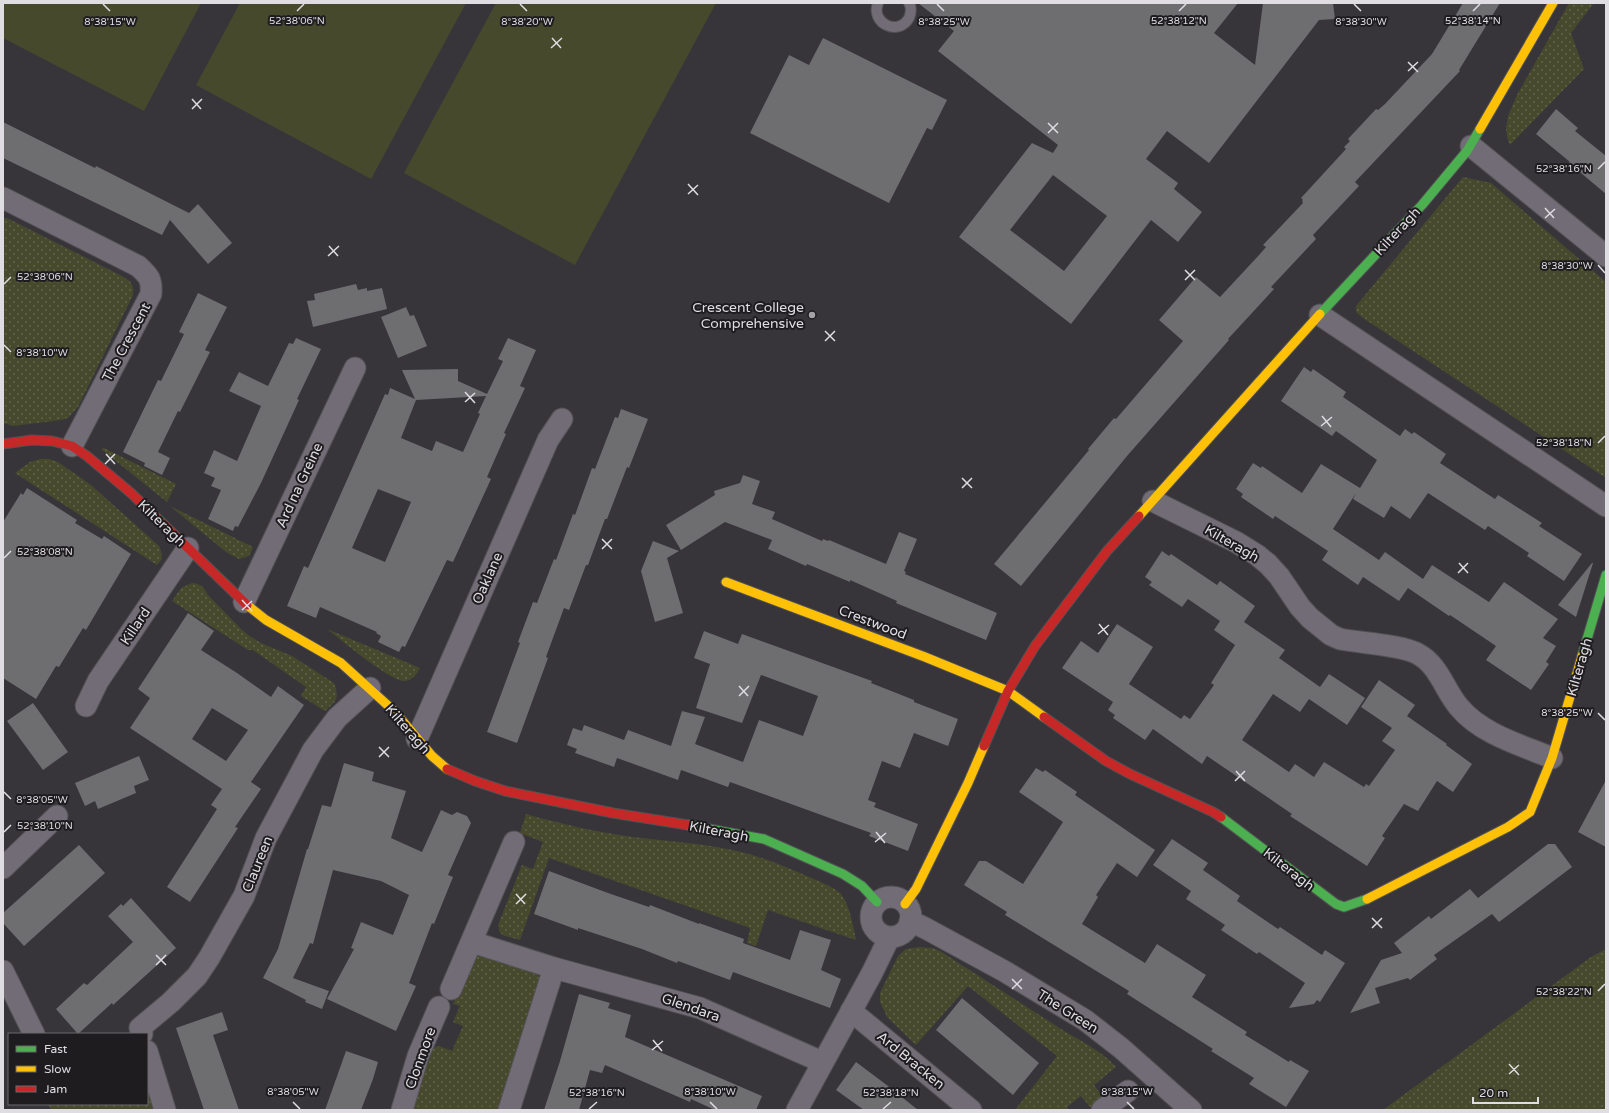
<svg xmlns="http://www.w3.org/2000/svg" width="1609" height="1113" font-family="'Varela Round',sans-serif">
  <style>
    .green { fill: url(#green-dots) }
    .pitch { fill: #47492d }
    .building { fill: #6e6d70; fill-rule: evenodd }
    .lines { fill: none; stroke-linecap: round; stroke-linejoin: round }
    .lane-casing { stroke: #525154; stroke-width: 12 }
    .street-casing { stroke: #525154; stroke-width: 23 }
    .fast-casing { stroke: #525154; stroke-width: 11 }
    .slow-casing { stroke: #525154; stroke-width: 11 }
    .jam-casing { stroke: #525154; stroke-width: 11 }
    .lane { stroke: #716c76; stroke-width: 10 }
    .street { stroke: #716c76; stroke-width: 21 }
    .fast { stroke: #4caf50; stroke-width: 9 }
    .slow { stroke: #ffc107; stroke-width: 9 }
    .jam { stroke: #c62828; stroke-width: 9 }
    .ticks { fill: none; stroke: #dfdde1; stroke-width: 1.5 }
    .poi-dot { fill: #a4a2a7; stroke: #1e1c1f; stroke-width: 1.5 }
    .labels { text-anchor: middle; stroke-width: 4; stroke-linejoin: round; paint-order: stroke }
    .street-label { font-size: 14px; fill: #dfdde1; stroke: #1e1c1f }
    .poi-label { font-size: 14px; fill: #dfdde1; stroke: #1e1c1f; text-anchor: end }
    .ticks-label { font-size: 10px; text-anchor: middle; fill: #dfdde1; stroke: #1e1c1f; stroke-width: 4; stroke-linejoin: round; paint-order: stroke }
  </style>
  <defs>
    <pattern id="green-dots" width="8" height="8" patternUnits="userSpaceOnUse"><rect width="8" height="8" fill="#47492d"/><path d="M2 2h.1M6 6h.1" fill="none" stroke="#61634b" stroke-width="1.8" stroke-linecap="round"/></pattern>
  </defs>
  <rect width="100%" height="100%" fill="#37353a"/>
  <g class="green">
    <polygon points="1569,3 1594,3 1571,33 1584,69 1510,145 1507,137 1506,128 1508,116 1517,95"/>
    <polygon points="1463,177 1491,183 1606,282 1606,478 1363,318 1356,312 1356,306"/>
    <path d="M3 218H7L120 275C130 281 134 282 133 295L78 407 68 418 61 420 13 426 3 423Z"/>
    <polygon points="104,448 176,484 167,502 101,449"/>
    <polygon points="40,459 49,459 58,462 91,485 159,546 161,551 162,559 157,565 15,473 30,462"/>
    <polygon points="170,506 253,547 249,556 239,559 226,552"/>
    <path d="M192 583 198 584 203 587 208 595 242 630 251 637 261 643 292 656 334 683C340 699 336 701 325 711L301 696 306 687 253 650H248L172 601 181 588Z"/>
    <path d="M327 629 420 668C417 674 413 680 405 681 391 682 340 639 327 629Z"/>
    <path d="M526 814C561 824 597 832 633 837 666 841 699 843 732 850 758 855 784 866 809 877 816 880 836 888 841 894 850 906 853 925 856 940L768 910 756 946 747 943 750 928 549 858 520 940 505 936 500 933 498 925 522 865 533 869 543 842 520 833Z"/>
    <path d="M919 947 932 948 940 951C980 977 1021 1003 1061 1029 1080 1041 1101 1050 1116 1067L1094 1085 1103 1097 1090 1107 1081 1096 1067 1107 1069 1110H1015L1057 1056 968 986 916 1045 887 1017 880 1002V993L898 956 906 949Z"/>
    <polygon points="1606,949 1606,1110 1383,1110 1591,957"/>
    <polygon points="486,955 535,972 539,977 538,985 497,1110 411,1110 432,1048 439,1046 452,1051 463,1026 453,1022 460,1006 453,1004 474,961 477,956"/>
    <polygon points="147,1086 155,1110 51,1110 48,1104 147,1104"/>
  </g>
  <g class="pitch">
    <polygon points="3,3 201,3 144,111 3,38"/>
    <polygon points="240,3 466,3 371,179 196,85"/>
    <polygon points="496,3 716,3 575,265 404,173"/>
  </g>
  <g class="building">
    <path d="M918 3H1238L1214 33 1255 65 1263 3H1333L1335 19 1319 20 1209 163 1167 131 1146 159 1178 183 1174 189 1202 212 1178 242 1151 220 1071 324 959 237 1032 143 1053 153 1058 145 938 51 954 31ZM1053 175 1107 216 1064 271 1010 230Z"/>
    <polygon points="1463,3 1500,3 1459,70 1460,71 1355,182 1359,186 1313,235 1316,239 1271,287 1274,289 1228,339 1229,340 1127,456 1021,586 994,564 1089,450 1088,449 1114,418 1116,419 1183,341 1159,320 1196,277 1220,297 1260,254 1266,247 1263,245 1303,203 1302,201 1303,200 1301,198 1346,149 1344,147 1350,141 1348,139 1376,109 1378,110 1385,104 1432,54"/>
    <polygon points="823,38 947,100 932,130 927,128 889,203 750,133 789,55 809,65"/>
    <polygon points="1556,109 1578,128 1575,131 1606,156 1606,194 1569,163 1570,162 1536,134"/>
    <polygon points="3,122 95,168 96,166 189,213 198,204 232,243 208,264 170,220 162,235 3,158"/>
    <polygon points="356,284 358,290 367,288 367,291 382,288 387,309 313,327 307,301 315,300 314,294"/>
    <polygon points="198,293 227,307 205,350 210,352 180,412 178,411 158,452 170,458 162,475 144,466 145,463 123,452 158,380 161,381 184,334 179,332"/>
    <polygon points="406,307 410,316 414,315 427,346 398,358 381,317"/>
    <polygon points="296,338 321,349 297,399 299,400 261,483 238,527 235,526 233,531 208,519 221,490 211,486 215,478 204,473 214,450 237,461 261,406 229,391 239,372 268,386 289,343 293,344"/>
    <path d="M508 338 536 350 520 386 525 388 504 433 506 434 487 477 491 479 453 562 447 560 405 647 402 646 399 652 378 642 381 636 376 633 377 632 320 607 316 618 287 606 304 566 308 568 385 394 388 395 390 388 415 399 402 370 458 369V381L487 394 503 361 498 359ZM486 396 478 413 480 414 463 452 436 441 432 451 401 438 416 400ZM378 489 411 502 385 562 352 548Z"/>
    <polygon points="1304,367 1311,372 1313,369 1346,392 1343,397 1400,436 1405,429 1412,434 1414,432 1446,454 1440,463 1495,499 1498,495 1542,523 1539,526 1582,554 1564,581 1527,556 1529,553 1488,526 1485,530 1428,493 1410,519 1391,506 1384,518 1353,499 1356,493 1333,529 1379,560 1385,552 1423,579 1432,565 1489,602 1504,582 1558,619 1543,638 1556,646 1546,662 1549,664 1531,690 1486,660 1496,646 1450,615 1449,616 1408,588 1399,601 1363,577 1358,585 1322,560 1328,551 1275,516 1273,519 1241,497 1243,494 1236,489 1253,463 1261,468 1262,466 1302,493 1321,464 1360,488 1377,460 1336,431 1332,436 1281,401"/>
    <polygon points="621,409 648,419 629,468 627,467 607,519 605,519 588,565 586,565 569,610 564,608 546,657 548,658 517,743 487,732 520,643 518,642 533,602 537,603 554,559 556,560 573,514 575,515 592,468 595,469 615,417 618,418"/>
    <polygon points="743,475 760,481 752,504 775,512 772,519 822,541 823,539 828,541 829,540 886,564 899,532 917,539 904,571 906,572 905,574 997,613 986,640 896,603 897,601 850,580 850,582 807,564 806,566 768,549 772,540 725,522 681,550 666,525 715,495 714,491 740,483"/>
    <polygon points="27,488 77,520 75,523 102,539 104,536 131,554 86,630 83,628 59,667 56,666 36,699 3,678 3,522 21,493 23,495"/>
    <polygon points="653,541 679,551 667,558 683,613 655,622 641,571"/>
    <polygon points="1162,551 1169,556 1171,554 1217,585 1220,581 1255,606 1244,622 1285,650 1279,658 1320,687 1329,674 1365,698 1347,725 1309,699 1300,712 1273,694 1242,740 1289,772 1295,764 1314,777 1324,762 1364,787 1366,784 1369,786 1395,750 1382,741 1392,728 1361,707 1379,680 1415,705 1407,716 1447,744 1446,745 1472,764 1453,792 1437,781 1418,811 1404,804 1382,836 1385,838 1367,866 1290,816 1292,814 1207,756 1202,764 1153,729 1145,740 1113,718 1115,715 1108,710 1113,702 1062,668 1081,641 1098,653 1117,624 1153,647 1129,684 1181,719 1184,715 1190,719 1214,685 1211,683 1235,645 1214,630 1220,621 1188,599 1182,607 1149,585 1152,582 1145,577"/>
    <polygon points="1592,563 1593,563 1576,617 1558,605"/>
    <path d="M188 613 214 631 201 650 237 673 271 697 278 686 304 705 251 782 261 789 235 827 238 828 190 902 167 887 217 809 211 805 222 789 130 728 150 698 138 689ZM212 708 248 730 226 761 192 739Z"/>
    <polygon points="704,631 738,644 742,634 872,681 871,683 914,700 914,702 958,719 948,746 914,733 900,768 882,761 868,800 876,803 874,807 918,824 908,851 869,836 871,833 730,782 728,787 681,770 678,780 617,758 614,767 575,753 577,749 567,745 573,728 582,731 584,725 624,740 628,730 671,746 682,711 705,717 695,744 743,762 759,720 803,736 818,696 761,675 742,723 696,708 710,664 694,658"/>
    <polygon points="33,703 68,752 43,770 7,721"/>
    <polygon points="139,756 149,780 134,786 136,793 98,809 95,801 85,806 75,783"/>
    <polygon points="344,763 374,772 372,781 406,791 391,838 422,852 441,810 452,815 457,812 467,816 471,823 448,875 453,877 434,924 432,923 409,983 416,986 396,1031 327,999 354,949 351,948 361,922 393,935 409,895 381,881 333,870 313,944 310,943 293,978 329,991 322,1009 305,1002 306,1000 263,978 278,949 307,849 308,849 322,805 331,807"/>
    <polygon points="1036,768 1043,772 1045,770 1077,792 1075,795 1155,850 1137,877 1117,863 1096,895 1098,897 1082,924 1145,963 1157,944 1206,975 1192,997 1247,1032 1245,1035 1289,1062 1290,1060 1309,1071 1286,1107 1249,1084 1254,1078 1211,1051 1213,1049 1127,994 1129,991 1005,915 1007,912 964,885 979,861 986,861 1023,884 1063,822 1019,792"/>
    <polygon points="1606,780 1606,847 1578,832"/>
    <polygon points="1172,839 1208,863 1203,870 1240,896 1237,901 1278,929 1280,927 1322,955 1325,950 1345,963 1320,1002 1317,1000 1314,1004 1289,1008 1305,983 1259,952 1257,954 1221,930 1225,925 1186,899 1191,891 1153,865"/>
    <polygon points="1548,844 1555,844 1572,867 1499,922 1492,914 1434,955 1437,959 1410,980 1408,978 1375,988 1380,1003 1350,1013 1381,960 1402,953 1394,943 1429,916 1431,919 1470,889 1478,898"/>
    <polygon points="79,845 105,873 24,946 3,923 3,913"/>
    <polygon points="549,871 608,893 649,907 650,905 699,924 699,923 744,939 743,943 790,960 800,930 831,940 821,970 841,979 830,1008 733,972 730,980 678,961 677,963 642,949 578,928 578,930 534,914"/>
    <polygon points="131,898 176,948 113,1005 112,1003 78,1034 56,1009 84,983 87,985 133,942 108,916 121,904 123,906"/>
    <polygon points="579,994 610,1003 608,1008 631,1015 625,1037 762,1096 756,1110 715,1110 691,1099 690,1102 605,1065 602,1073 590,1070 579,1110 544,1110 560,1061"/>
    <polygon points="962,998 1039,1063 1013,1095 936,1030"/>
    <polygon points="222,1012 228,1030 213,1035 239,1110 204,1110 176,1028"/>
    <polygon points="346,1051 378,1062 373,1079 361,1110 325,1110"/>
    <polygon points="856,1062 888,1086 918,1110 864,1110 836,1090"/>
  </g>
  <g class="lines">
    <defs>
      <path id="lane" d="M878 3C870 23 898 37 909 18 911 13 912 8 909 3"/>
      <g id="street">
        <polyline points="1471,146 1606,256"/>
        <path d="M3 198 138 266C149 276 152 279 151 294L72 446"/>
        <polyline points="1320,315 1606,506"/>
        <path d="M1153 501 1236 542 1257 555 1268 564 1279 576 1300 607 1310 618 1331 635 1340 639C1360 643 1403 645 1418 654 1439 665 1445 691 1459 707 1481 734 1521 745 1552 758"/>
        <polyline points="244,602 355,368"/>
        <polyline points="86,706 98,681 188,548"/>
        <polyline points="417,739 548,440 562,419"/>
        <polyline points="3,868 57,816"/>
        <circle cx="891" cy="917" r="20"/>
        <polyline points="910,921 925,928 1004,971 1085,1020 1121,1048 1191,1110"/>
        <polyline points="472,942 554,968 700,1008 822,1062"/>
        <polyline points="3,971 34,1034"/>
        <polyline points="451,989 514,842"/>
        <polyline points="851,1011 971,1110"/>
        <polyline points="142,1034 140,1028 171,1002 197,976 209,958 244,896 266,838 313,750 337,718 370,688"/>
        <polyline points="147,1051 165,1110"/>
        <polyline points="402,1110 418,1056 439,1007"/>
        <polyline points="509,1110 554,968"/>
        <polyline points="797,1110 872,973 889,938"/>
        <polyline points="1102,1110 1128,1091"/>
      </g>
      <g id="fast">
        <polyline points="1320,314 1422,205 1467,151 1480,129"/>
        <polyline points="1582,656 1606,575"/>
        <polyline points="1221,817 1336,904 1344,907 1367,899"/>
        <polyline points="688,825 764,839 843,874 862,886 877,902"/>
      </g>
      <g id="slow">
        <polyline points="1480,129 1553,3"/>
        <polyline points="1139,516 1320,314"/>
        <polyline points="726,582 925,657 1008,691 1044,717"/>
        <polyline points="247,605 266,620 341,663 394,711 432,756 447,769"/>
        <polyline points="1367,899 1508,827 1530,812 1552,758 1582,656"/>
        <polyline points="905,904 916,889 968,783 984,746"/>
      </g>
      <g id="jam">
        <polyline points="3,444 32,440 52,441 72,446 87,456 131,493 247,605"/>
        <polyline points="1044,717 1106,761 1130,774 1213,812 1221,817"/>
        <polyline points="984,746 1008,691 1035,646 1107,551 1139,516"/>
        <polyline points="447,769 475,781 505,791 613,813 688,825"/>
      </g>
    </defs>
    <use href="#lane" class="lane-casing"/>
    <use href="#street" class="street-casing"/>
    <use href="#fast" class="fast-casing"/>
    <use href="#slow" class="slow-casing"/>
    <use href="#jam" class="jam-casing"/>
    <use href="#lane" class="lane"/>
    <use href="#street" class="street"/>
    <use href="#fast" class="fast"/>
    <use href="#slow" class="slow"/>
    <use href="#jam" class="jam"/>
  </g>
  <path class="ticks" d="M103 4 110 11M520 4 527 11M937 4 944 11M1354 4 1361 11M297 11 304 4M1179 11 1186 4M1473 11 1480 4M552 38 561 48M551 48 562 38M1408 62 1418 72M1408 71 1418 62M192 99 201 109M192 109 202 99M1048 123 1058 133M1048 133 1058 123M1598 169 1605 162M688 184 698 195M688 194 698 185M1545 208 1554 218M1545 218 1555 209M329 246 338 256M328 256 339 246M1598 265 1605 273M1185 270 1195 280M1185 280 1195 270M4 284 11 277M825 331 835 341M825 341 835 331M4 345 11 352M465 392 475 403M465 402 475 393M1322 416 1331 427M1321 426 1332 417M1598 443 1605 436M106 454 115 464M105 464 115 454M962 478 972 488M962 488 972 478M602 539 612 549M602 549 612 539M4 558 11 551M1459 563 1468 573M1458 573 1468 563M242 600 252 611M242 610 252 601M1099 624 1108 635M1098 634 1109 625M739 686 748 696M739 696 749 686M1598 713 1605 720M379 747 389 757M379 757 389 747M1236 771 1245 781M1235 781 1245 771M4 792 11 799M4 832 11 825M876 832 885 843M875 842 886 833M516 894 525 904M516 904 526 894M1372 918 1382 928M1372 928 1382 918M156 955 166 965M156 965 166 955M1012 979 1022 989M1012 989 1022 979M1598 991 1605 984M653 1040 662 1051M652 1050 663 1041M1509 1064 1519 1075M1509 1074 1519 1065M293 1102 300 1109M710 1102 717 1109M1127 1102 1134 1109M589 1109 597 1102M883 1109 891 1102"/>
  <circle class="poi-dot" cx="812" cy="315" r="4"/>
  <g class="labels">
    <g class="street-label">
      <text transform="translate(1397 231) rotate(-47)" y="5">Kilteragh</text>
      <text transform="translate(126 342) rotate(-62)" y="5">The Crescent</text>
      <text transform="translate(299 485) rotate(-65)" y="5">Ard na Greine</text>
      <text transform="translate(162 523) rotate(44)" y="5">Kilteragh</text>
      <text transform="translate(1232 543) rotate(30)" y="5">Kilteragh</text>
      <text transform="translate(487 578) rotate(-66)" y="5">Oaklane</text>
      <text transform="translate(873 622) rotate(21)" y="5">Crestwood</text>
      <text transform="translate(135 626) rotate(-56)" y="5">Killard</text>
      <text transform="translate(1579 667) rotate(-74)" y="5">Kilteragh</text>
      <text transform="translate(408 729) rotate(49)" y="5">Kilteragh</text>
      <text transform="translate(719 831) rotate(11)" y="5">Kilteragh</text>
      <text transform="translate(257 864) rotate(-68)" y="5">Claureen</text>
      <text transform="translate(1289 869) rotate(38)" y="5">Kilteragh</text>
      <text transform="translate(691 1007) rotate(19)" y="5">Glendara</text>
      <text transform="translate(1068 1011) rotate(32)" y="5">The Green</text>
      <text transform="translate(420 1058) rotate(-70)" y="5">Clonmore</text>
      <text transform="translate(911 1060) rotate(39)" y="5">Ard Bracken</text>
    </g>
    <g class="poi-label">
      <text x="804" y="312">Crescent College<tspan x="804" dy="16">Comprehensive</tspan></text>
    </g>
  </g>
  <g class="ticks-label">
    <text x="297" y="24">52°38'06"N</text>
    <text x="1179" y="24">52°38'12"N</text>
    <text x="1473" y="24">52°38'14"N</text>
    <text x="110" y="25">8°38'15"W</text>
    <text x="527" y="25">8°38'20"W</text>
    <text x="944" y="25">8°38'25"W</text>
    <text x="1361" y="25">8°38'30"W</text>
    <text x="1564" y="172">52°38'16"N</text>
    <text x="1567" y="269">8°38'30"W</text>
    <text x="45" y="280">52°38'06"N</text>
    <text x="42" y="356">8°38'10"W</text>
    <text x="1564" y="446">52°38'18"N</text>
    <text x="45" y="555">52°38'08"N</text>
    <text x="1567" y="716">8°38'25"W</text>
    <text x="42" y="803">8°38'05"W</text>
    <text x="45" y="829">52°38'10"N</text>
    <text x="1564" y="995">52°38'22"N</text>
    <text x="293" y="1095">8°38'05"W</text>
    <text x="710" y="1095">8°38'10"W</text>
    <text x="1127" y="1095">8°38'15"W</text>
    <text x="597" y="1096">52°38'16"N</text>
    <text x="891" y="1096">52°38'18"N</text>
  </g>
  <rect width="1609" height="1113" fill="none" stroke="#dfdde1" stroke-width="8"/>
  <rect x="8" y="1033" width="140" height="72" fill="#1e1c1f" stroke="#6b696d"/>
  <rect x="16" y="1046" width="20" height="6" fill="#4caf50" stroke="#6b696d"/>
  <text x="44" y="1053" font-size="12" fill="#dfdde1">Fast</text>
  <rect x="16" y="1066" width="20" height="6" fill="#ffc107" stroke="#6b696d"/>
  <text x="44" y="1073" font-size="12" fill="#dfdde1">Slow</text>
  <rect x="16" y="1086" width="20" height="6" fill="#c62828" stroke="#6b696d"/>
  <text x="44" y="1093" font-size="12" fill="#dfdde1">Jam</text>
  <path d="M1473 1097v6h65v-6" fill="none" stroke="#dfdde1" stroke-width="2"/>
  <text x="1479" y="1097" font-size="12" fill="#dfdde1" stroke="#1e1c1f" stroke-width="3" paint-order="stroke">20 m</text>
</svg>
